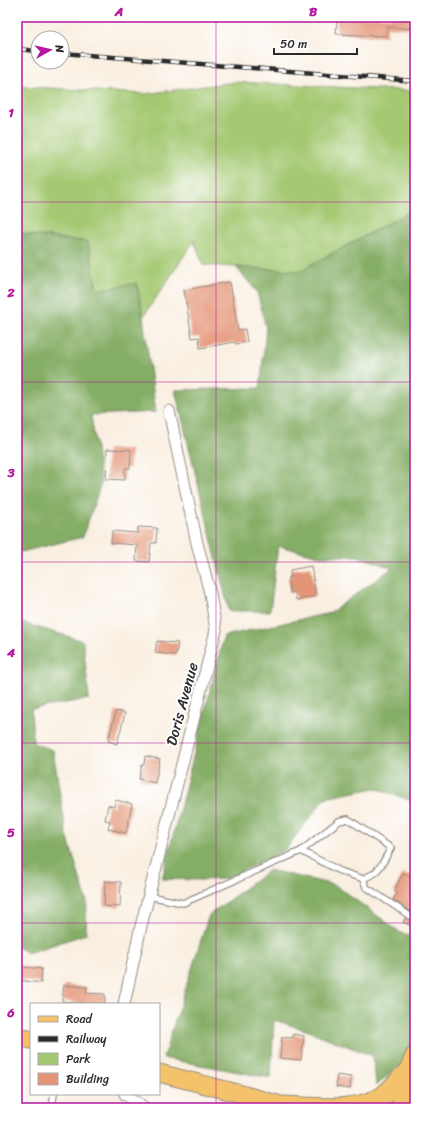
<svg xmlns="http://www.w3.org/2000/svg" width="432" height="1125" font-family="Sriracha,sans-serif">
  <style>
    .green { fill: #a5c973; stroke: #687a4f }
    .forest { fill: #84ad65; stroke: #586c48 }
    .building { fill: #e49577 }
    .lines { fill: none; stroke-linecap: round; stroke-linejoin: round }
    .lane-casing { stroke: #928d86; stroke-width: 8 }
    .street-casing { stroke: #928d86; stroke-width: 13 }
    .primary-casing { stroke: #928d86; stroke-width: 19 }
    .highway-casing { stroke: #928d86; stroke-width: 21 }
    .lane { stroke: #fff; stroke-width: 5.5 }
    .street { stroke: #fff; stroke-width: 11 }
    .primary { stroke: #f3c26a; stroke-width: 17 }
    .highway { stroke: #f3c26a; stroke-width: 19 }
    .rail-casing { stroke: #2b2b2b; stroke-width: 4.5 }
    .rail { stroke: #fff; stroke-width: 3; stroke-dasharray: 9; stroke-linecap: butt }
    .grid { fill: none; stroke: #b5179e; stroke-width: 1; stroke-opacity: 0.55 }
    .labels { text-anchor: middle; stroke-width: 4; stroke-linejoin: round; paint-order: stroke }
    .street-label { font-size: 15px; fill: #2b2b2b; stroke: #fff }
    .neatline { fill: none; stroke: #b5179e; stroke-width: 1.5 }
    .grid-label { font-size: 13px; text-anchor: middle; font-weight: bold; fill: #b5179e }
  </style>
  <rect width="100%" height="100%" fill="#fff"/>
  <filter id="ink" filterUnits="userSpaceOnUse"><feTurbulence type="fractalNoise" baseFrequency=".025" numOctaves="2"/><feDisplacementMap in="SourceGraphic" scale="8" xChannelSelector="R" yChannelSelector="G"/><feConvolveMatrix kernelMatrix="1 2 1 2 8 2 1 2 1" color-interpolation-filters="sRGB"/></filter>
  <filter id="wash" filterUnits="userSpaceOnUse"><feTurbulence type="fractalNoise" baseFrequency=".012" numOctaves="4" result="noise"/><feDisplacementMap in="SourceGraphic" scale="16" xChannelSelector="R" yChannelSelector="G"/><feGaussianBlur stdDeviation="0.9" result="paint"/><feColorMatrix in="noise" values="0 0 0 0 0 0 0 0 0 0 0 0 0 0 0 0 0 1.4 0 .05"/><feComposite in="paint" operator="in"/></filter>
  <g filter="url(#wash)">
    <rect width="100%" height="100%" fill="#f9efe1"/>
    <polygon class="green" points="235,82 415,91 415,209 299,271 203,265 194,241 143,317 137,284 97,290 88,242 17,233 17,86 145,94"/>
    <g class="forest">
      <polygon points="415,209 415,802 375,788 325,798 285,850 226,879 202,880 162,879 224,636 330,613 392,568 357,556 320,556 278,546 270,611 229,611 175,390 260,388 266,328 257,292 236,267 299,271"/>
      <polygon points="17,233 88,242 97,290 137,283 143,317 156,412 91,415 101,483 83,537 17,553"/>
      <polygon points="17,621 83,641 89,699 31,709 33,743 53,750 66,832 87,902 86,934 28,953 17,947"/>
      <polygon points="269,870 335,885 401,933 415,936 415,1044 409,1057 376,1086 373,1056 306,1030 274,1020 271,1078 163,1058 209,915"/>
    </g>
    <g id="blocks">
      <g class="building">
        <polygon points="337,17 415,17 415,29 387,27 387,36 336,34"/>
        <polygon points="230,282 238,330 245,329 247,342 236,344 235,342 200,348 199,337 192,338 184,290"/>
        <polygon points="107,449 131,450 130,468 125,468 125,480 106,479"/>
        <polygon points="138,527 157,528 156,543 151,543 149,562 136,561 137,545 111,543 112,531 138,533"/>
        <polygon points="311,566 316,596 296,600 295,592 290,593 288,578 291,577 290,570"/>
        <polygon points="157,641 178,643 176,655 155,653"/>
        <polygon points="116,711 125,713 117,744 108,741"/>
        <polygon points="145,756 160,759 155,783 139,779 142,765 144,765"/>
        <polygon points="115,800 132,804 126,833 108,829 110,821 105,820 108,805 114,807"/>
        <polygon points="415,863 415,928 403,922 405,918 409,920 412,920 414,917 414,914 393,900 397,893 394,891 403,873 409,876"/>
        <polygon points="105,881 121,882 120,907 104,906"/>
        <polygon points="17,966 42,969 41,983 17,980"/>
        <polygon points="64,985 87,987 86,993 105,994 105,1004 89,1004 62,1001"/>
        <polygon points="293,1034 304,1036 301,1060 280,1058 282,1037 292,1038"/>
        <polygon points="337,1075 351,1077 350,1089 336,1087"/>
      </g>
    </g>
  </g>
  <g filter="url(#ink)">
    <use href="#blocks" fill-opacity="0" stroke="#928d86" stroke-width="1"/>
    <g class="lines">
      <defs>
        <g id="lane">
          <polyline points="363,879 366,887 410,916"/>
          <polyline points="149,896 183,903 301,851 340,871 363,879 375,873 382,864 391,848 348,819 339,821 301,851"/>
          <polyline points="52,1108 54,1094"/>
        </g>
        <g id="street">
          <polyline points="124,1004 141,926 216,630 210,593 197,543 169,411"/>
          <polyline points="125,1094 145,1108"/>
        </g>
        <g id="primary">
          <polyline points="17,1036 31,1040"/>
          <polyline points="159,1073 245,1095 291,1108"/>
        </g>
        <g id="highway">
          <path d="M284 1106C315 1107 353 1113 381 1097 392 1090 400 1078 410 1069"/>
          <path d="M401 1108C404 1090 407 1072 415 1056"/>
        </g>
      </defs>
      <use href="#lane" class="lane-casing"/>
      <use href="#street" class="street-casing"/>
      <use href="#primary" class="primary-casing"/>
      <use href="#highway" class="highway-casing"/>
      <use href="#lane" class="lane"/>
      <use href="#street" class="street"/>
      <use href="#primary" class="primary"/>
      <use href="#highway" class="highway"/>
      <defs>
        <g id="rail">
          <polyline points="17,49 38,51"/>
          <polyline points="62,53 415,81"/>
        </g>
      </defs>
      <use href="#rail" class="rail-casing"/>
      <use href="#rail" class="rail"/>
    </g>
  </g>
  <path class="grid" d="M216 17V1108M17 202H415M17 382H415M17 562H415M17 743H415M17 923H415"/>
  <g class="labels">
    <g class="street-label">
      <text transform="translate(182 704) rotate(-75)" y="5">Doris Avenue</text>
    </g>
  </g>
  <rect width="432" height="1125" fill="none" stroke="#fff" stroke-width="44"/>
  <rect x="30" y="1003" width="130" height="92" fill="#ffffff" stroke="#aaaaaa"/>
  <rect x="38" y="1016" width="20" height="6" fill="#f3c26a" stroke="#aaaaaa"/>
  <text x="66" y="1023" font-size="12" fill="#2b2b2b">Road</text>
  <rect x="38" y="1036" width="20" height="6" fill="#2b2b2b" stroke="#aaaaaa"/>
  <text x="66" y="1043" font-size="12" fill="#2b2b2b">Railway</text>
  <rect x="38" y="1053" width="20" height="12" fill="#a5c973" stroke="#aaaaaa"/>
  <text x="66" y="1063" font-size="12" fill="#2b2b2b">Park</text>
  <rect x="38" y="1073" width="20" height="12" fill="#e49577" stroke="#aaaaaa"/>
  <text x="66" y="1083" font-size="12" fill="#2b2b2b">Building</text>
  <g transform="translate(50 50) rotate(82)"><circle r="19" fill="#ffffff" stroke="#aaaaaa"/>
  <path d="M0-3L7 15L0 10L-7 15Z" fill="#b5179e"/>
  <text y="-6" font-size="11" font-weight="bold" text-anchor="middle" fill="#2b2b2b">N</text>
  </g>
  <path d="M274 48v6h83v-6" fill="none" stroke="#2b2b2b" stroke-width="2"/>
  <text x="280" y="48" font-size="12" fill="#2b2b2b" stroke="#ffffff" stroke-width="3" paint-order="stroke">50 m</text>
  <rect x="22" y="22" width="388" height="1081" class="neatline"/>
  <g class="grid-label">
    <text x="119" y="16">A</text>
    <text x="313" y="16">B</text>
    <text x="11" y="117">1</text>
    <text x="11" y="297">2</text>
    <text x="11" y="477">3</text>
    <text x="11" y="657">4</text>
    <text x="11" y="837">5</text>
    <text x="11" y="1017">6</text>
  </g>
</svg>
